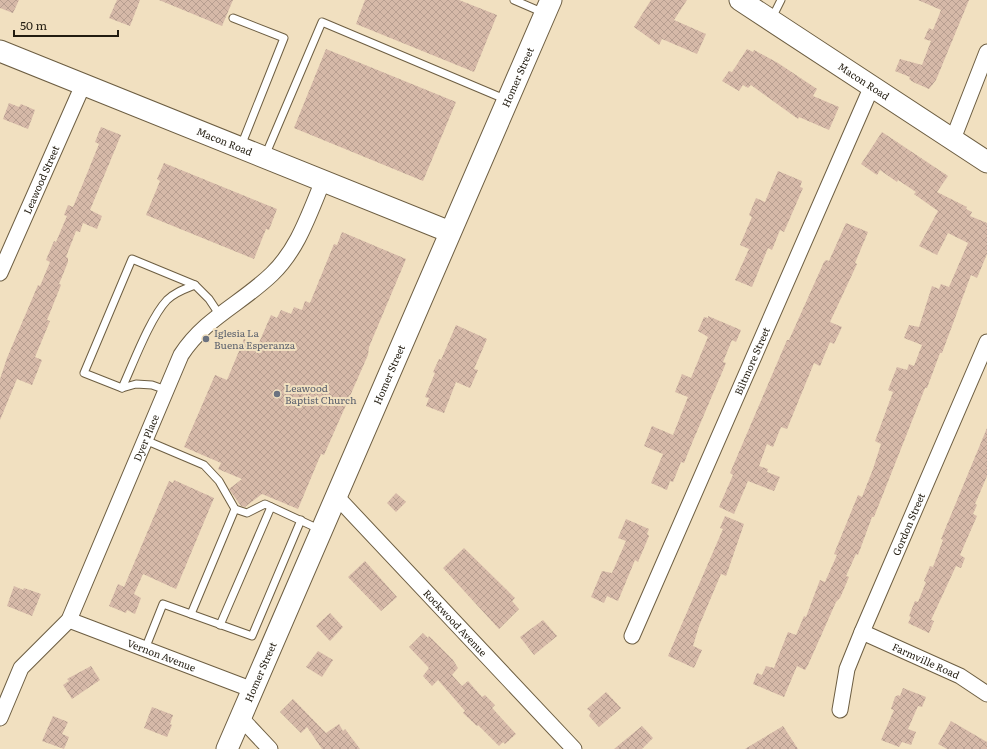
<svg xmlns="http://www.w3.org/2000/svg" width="987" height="749" font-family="Literata,serif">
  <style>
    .building { fill: url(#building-cross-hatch) }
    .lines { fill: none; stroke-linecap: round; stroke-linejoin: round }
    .lane-casing { stroke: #6d5e42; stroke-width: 9 }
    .street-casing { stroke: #6d5e42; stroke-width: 17 }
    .secondary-casing { stroke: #6d5e42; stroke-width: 23 }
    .lane { stroke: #fff; stroke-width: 7 }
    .street { stroke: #fff; stroke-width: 15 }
    .secondary { stroke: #fff; stroke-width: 21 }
    .worship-dot { fill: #6b7280; stroke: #f1e0c0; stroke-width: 1.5 }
    .labels { text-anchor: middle; stroke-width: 4; stroke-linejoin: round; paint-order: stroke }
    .street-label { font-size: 10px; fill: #221c10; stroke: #f1e0c0 }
    .worship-label { font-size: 10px; fill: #5b616d; stroke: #f1e0c0; text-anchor: start }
  </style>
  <defs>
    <pattern id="building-cross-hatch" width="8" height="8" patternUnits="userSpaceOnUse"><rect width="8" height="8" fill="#d6b9a8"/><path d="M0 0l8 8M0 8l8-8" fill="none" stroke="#b79e90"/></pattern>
  </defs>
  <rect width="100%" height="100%" fill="#f1e0c0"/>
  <g class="building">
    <polygon points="0,0 19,0 13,13 0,8"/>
    <polygon points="117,0 140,0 130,26 109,18"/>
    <polygon points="159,0 233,0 222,26"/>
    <polygon points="365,0 459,0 497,15 474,72 356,24"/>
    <polygon points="651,0 687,0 674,20 706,34 697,54 662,39 659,45 634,27"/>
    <polygon points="918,0 969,0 936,80 929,89 913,82 909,79 910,77 895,71 900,59 922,65 931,41 924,39 929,28 933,30 941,10"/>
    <polygon points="326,49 456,102 423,181 294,128"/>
    <polygon points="747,49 753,52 754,50 778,63 817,89 813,96 839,107 829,130 799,117 798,119 751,85 748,88 743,85 739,91 722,81 729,71 732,72"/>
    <polygon points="9,103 19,107 21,104 35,110 28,129 3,119"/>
    <polygon points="101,127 121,135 90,210 102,216 97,229 83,223 80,232 76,231 66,257 68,258 68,262 59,284 61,285 47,320 50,321 35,357 42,360 32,385 17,379 0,420 0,379 7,358 38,285 40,286 50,262 46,260 54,241 56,242 67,216 64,215 68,205 73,207 84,181 99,144 95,142"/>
    <polygon points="882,132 948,176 937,192 967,207 966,209 972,212 970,216 987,223 987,254 977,278 971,275 942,353 940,353 927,388 925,388 874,517 872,517 858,555 856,554 846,576 849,577 840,598 836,602 808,665 805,670 797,666 784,697 753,684 757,673 762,675 766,666 774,668 788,632 796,635 804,616 806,617 820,580 825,582 837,555 834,554 858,495 862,497 873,469 881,444 875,441 893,392 888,390 897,367 907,370 909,364 914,366 922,345 904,338 909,325 919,327 932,286 939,289 941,284 949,287 968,243 948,233 937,255 919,246 938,211 914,194 916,192 898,180 897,182 880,170 877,175 861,164"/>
    <polygon points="164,163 277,209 269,230 266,229 254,259 146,215 160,181 157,179"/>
    <polygon points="778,171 802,181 800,187 803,188 784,232 780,230 772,250 768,248 752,287 735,280 749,249 740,245 752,217 749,215 756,198 765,202"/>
    <polygon points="846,223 868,232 855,263 857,264 830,322 842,327 834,344 830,342 820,366 814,363 787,429 781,427 773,447 767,444 759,466 768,469 767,472 780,477 774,491 748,481 734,514 719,507 733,475 730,473 787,340 789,340 824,262 826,260 829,261"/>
    <polygon points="342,232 406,259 369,347 368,355 324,455 321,454 298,509 262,494 245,507 241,506 229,489 242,479 218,469 221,463 184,447 215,375 227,380 244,339 258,345 271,315 277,318 281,310 291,314 294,307 302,310 305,301 310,303 334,244 337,245"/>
    <polygon points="708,316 741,330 736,342 732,340 723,362 726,363 692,443 684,463 681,462 673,482 670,481 667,490 651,483 663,454 644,446 652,426 673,435 688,397 675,392 682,374 691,378 708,337 698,331 704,317 708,318"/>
    <polygon points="456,325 487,339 474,369 478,370 470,388 456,382 444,413 426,406 429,398 425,397 435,373 433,372 439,359 441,360"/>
    <polygon points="987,428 987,476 975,504 977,505 973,514 977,516 960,555 965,558 961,568 956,566 931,620 934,621 929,633 908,623 911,617 909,616 915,601 918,602 926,582 924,581 930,566 933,567 943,540 941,539"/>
    <polygon points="174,480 214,498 176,589 143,574 134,594 141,598 135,614 127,610 126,613 109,606 118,584 124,587 169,481 173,483"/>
    <polygon points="396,493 406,502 396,512 387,503"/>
    <polygon points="725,516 744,524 726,576 721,574 699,626 693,646 702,650 694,668 668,656 723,529 720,528"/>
    <polygon points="626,519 649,529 647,534 649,536 638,562 635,560 618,601 607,596 604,603 591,597 602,571 612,573 626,541 618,538"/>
    <polygon points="464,548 515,598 512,601 519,609 499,629 443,568"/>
    <polygon points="365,561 397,597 381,611 348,577"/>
    <polygon points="14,586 23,590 24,588 41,594 32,616 7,606"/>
    <polygon points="330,613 343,627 330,641 316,626"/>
    <polygon points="543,620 557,636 534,655 520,637"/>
    <polygon points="423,633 428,638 429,636 453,660 458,668 452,675 462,686 468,681 482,697 485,695 495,705 492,708 516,734 505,744 503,742 499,746 478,725 477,726 463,713 465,711 438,680 432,686 423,676 429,668 409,647"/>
    <polygon points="318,651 333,660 322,677 306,667"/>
    <polygon points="91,666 100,680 72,699 63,685 69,681 67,679"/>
    <polygon points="903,688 926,697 922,707 918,706 908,729 916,732 911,745 902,742 899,747 881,740 894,710 891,709 895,697 898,695 900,696"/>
    <polygon points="606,692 621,708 599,727 589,716 591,712 587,709"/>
    <polygon points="293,699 326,733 339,724 343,731 345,729 360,749 322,749 307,727 301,733 280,712"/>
    <polygon points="152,707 173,715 170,724 172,725 167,737 144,728"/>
    <polygon points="53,716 68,722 62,734 69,737 64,749 42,741"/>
    <polygon points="951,721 987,742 987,749 947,749 938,744"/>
    <polygon points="642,726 653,738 642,749 614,749"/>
    <polygon points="783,726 798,749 745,749"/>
  </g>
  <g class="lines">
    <defs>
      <g id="lane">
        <polyline points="514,0 544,13"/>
        <polyline points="233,18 284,38 241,146"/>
        <polyline points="772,18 781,0"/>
        <polyline points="265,156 322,22 507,100"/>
        <path d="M122 388C133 364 150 318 167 300 175 292 185 289 195 285"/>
        <polyline points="166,390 152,385 136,384 122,388 84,373 132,259 195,285 209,299 219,314"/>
        <polyline points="145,440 204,465 219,481 235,509 247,513 265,504 321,530"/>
        <polyline points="191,614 235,509"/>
        <polyline points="220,625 271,507"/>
        <polyline points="145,649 163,604 252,636 301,520"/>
      </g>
      <g id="street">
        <polyline points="953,139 987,52"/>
        <path id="s1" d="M0 273 83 85"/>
        <path id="s2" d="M336 496 574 749"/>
        <path id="s3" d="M69 620 253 690"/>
        <path id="s4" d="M862 632 960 676 987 694"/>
        <path id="s5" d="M632 636 872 86"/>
        <path id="s6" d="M840 710 847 669 862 632 987 342"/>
        <polyline points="240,717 270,749"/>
        <path id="s7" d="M0 718 21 668 69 620 181 355C205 318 241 304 272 274 298 249 309 214 323 181"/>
      </g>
      <g id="secondary">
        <path id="s8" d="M740 0 987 162"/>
        <path id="s9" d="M0 51 450 232"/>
        <path id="s10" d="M227 749 551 0"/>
      </g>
    </defs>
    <use href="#lane" class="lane-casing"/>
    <use href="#street" class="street-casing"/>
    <use href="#secondary" class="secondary-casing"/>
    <use href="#lane" class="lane"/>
    <use href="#street" class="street"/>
    <use href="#secondary" class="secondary"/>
  </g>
  <g class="worship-dot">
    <circle cx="206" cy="339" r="4"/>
    <circle cx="277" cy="394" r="4"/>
  </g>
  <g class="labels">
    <g class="street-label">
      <text dy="4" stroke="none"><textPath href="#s10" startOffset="732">Homer Street</textPath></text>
      <text dy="4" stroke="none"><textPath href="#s8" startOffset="148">Macon Road</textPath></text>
      <text dy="4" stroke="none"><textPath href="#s9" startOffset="242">Macon Road</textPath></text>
      <text dy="4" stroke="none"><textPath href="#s1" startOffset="102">Leawood Street</textPath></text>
      <text dy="4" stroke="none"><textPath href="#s5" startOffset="300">Biltmore Street</textPath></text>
      <text dy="4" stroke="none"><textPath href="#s10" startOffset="408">Homer Street</textPath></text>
      <text dy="4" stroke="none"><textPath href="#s7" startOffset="320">Dyer Place</textPath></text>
      <text dy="4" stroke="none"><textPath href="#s6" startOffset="199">Gordon Street</textPath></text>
      <text dy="4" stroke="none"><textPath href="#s2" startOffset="174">Rockwood Avenue</textPath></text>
      <text dy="4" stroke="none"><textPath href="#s3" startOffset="99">Vernon Avenue</textPath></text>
      <text dy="4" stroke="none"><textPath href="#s4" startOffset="70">Farmville Road</textPath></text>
      <text dy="4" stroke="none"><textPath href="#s10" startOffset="84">Homer Street</textPath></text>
    </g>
    <g class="worship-label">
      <text x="214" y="337">Iglesia La<tspan x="214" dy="12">Buena Esperanza</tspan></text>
      <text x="285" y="392">Leawood<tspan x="285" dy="12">Baptist Church</tspan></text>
    </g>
  </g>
  <path d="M14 30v6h104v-6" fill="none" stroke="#221c10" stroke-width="2"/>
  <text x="20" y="30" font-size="12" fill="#221c10" stroke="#f1e0c0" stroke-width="3" paint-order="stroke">50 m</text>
</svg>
